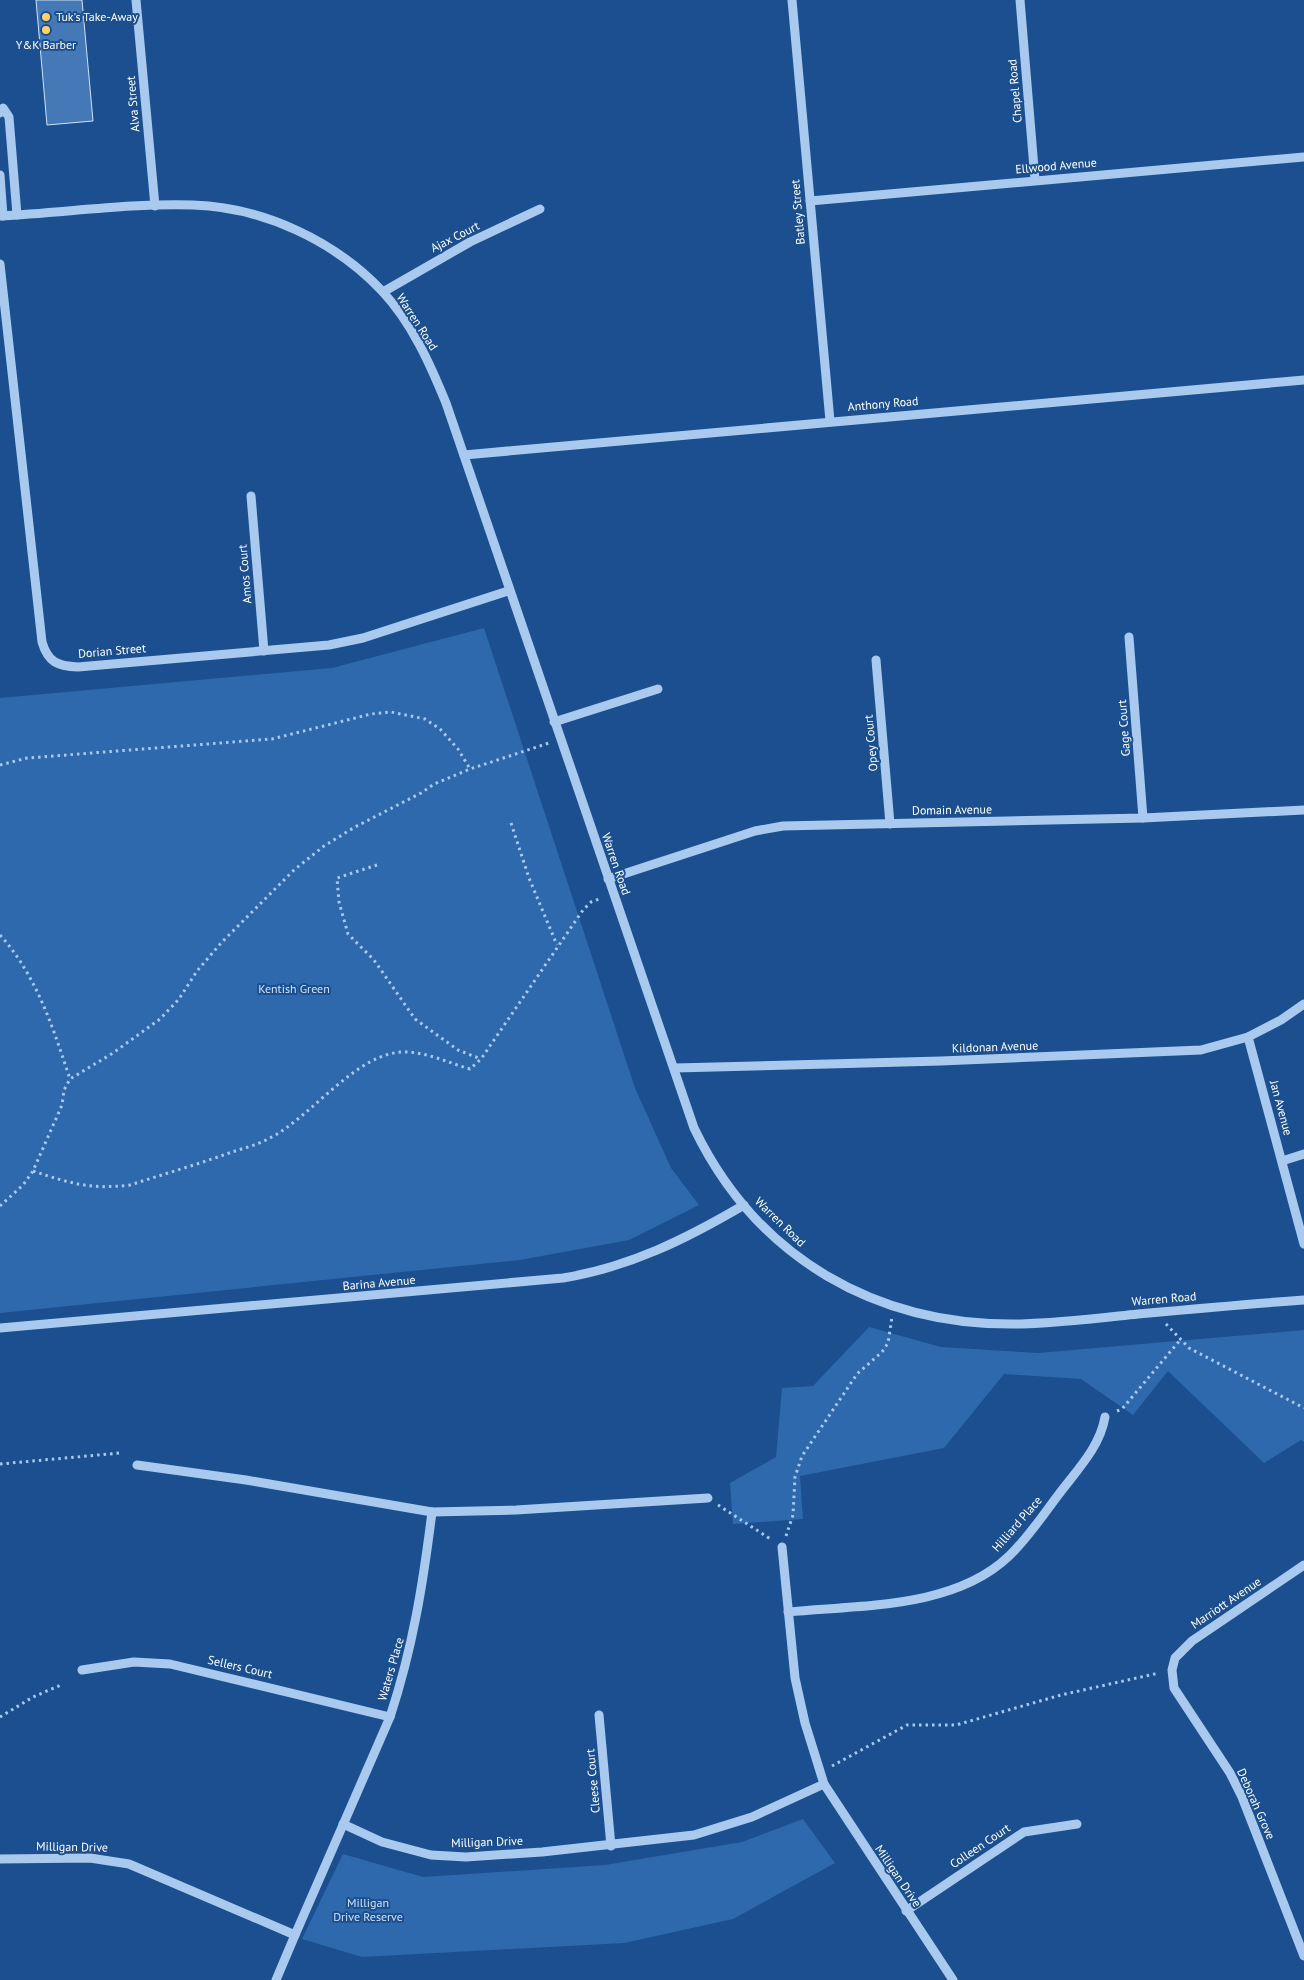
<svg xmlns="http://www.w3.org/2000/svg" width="1304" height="1980" font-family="'PT Sans',sans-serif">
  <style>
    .green { fill: #2e69ad }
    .building { fill: #4478b7; stroke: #cfe3fa }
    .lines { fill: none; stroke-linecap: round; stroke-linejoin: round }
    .path { stroke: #a9c9ee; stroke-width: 3; stroke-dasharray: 2.5 4; stroke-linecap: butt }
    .minor { stroke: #a9c9ee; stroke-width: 9 }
    .poi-dot { fill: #ffd166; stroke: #1b4f8f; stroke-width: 2 }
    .labels { text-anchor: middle; stroke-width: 4; stroke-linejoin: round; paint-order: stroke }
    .poi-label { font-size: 12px; fill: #fff; stroke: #1b4f8f; text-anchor: start }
    .street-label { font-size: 12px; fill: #fff; stroke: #1b4f8f }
    .park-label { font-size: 12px; fill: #cfe3fa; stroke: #1b4f8f }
  </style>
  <rect width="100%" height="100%" fill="#1b4f8f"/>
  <g class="green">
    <polygon points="484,628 635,1088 671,1168 699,1205 629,1240 520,1260 0,1313 0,698 332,668"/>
    <polygon points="869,1327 941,1347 1038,1353 1304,1330 1304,1442 1301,1440 1264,1463 1168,1371 1133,1415 1081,1379 1004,1374 944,1448 800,1476 803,1519 733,1524 730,1483 776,1457 782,1388 813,1386"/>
    <polygon points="803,1819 835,1863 733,1919 624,1943 362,1957 302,1939 343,1854 423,1877 605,1865 742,1842"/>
  </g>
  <polygon class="building" points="36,0 82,0 93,121 47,125"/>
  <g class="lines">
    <g class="path">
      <polyline points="0,765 27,758 272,739 371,714 391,712 425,719 440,729 458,749 470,769"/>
      <polyline points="511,823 529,878 557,945"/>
      <polyline points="377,865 337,878 339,902 348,934 374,960 415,1019 458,1050 481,1059"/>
      <path d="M0 935C37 976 53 1028 70 1079"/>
      <path d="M33 1171C69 1183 91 1190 130 1185 164 1174 199 1164 232 1152 244 1148 257 1145 268 1139 313 1117 357 1050 407 1052 429 1053 449 1063 470 1069L481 1059 583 910 591 902 602 898"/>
      <polyline points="0,1206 23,1185 33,1171 62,1105 64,1090 70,1079 113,1053 160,1019 179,999 197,971 221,943 294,870 324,846 355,827 421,793 434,784 470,769 549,743"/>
      <polyline points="1166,1324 1189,1348 1304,1408"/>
      <polyline points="1117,1411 1122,1409 1181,1339"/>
      <polyline points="0,1464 120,1453"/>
      <polyline points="718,1505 772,1540"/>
      <polyline points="786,1536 793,1515 795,1477 802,1456 857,1374 882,1352 888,1343 892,1317"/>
      <polyline points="0,1717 33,1697 61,1685"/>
      <polyline points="832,1766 907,1725 956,1725 1061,1695 1159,1673"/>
    </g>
    <g class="minor">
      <polyline points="136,0 155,206"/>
      <polyline points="792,0 830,421"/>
      <polyline points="1020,0 1035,180"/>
      <polyline points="0,113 3,108 9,117 17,215"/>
      <polyline points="0,175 3,216"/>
      <polyline points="810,201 1304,157"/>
      <path d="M0 216C64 213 129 203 193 205 263 207 335 241 382 291 412 323 430 364 446 403L694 1128C757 1259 878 1327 1021 1324 1060 1323 1100 1318 1138 1314 1193 1309 1249 1304 1304 1300"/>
      <path d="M0 264 42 642C48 662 57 666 78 667L329 645 363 638 508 591"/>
      <polyline points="383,292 470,242 540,209"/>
      <polyline points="464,455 1304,380"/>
      <polyline points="251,496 264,651"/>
      <polyline points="1129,637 1143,818"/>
      <polyline points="876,660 890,824"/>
      <polyline points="554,722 658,689"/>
      <polyline points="608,879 755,831 783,826 1143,818 1304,810"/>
      <polyline points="1248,1037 1304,1244"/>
      <polyline points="675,1068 941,1061 1201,1050 1248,1037 1281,1020 1304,1004"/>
      <polyline points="1282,1161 1304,1154"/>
      <path d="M0 1328 563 1278C630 1267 686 1239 744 1205"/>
      <polyline points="137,1465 246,1480 432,1512 516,1510 708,1498"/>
      <polyline points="782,1547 795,1678 805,1723 824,1784 953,1980"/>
      <polyline points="1304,1565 1192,1641 1175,1658 1172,1670 1174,1688 1230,1773 1242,1797 1304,1956"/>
      <path d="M788 1612C859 1605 954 1609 1009 1556 1028 1538 1043 1515 1059 1494 1077 1470 1100 1447 1105 1417"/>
      <polyline points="82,1670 134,1662 170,1664 390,1717"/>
      <polyline points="599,1715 611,1846"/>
      <polyline points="343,1824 382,1842 431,1855 466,1857 542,1852 694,1835 752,1817 824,1784"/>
      <path d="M0 1859 90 1858 129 1864 295 1935 390 1717C413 1647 423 1584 432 1512"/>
      <polyline points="906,1911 1024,1832 1077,1824"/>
      <polyline points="276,1980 295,1935"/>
    </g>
  </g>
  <g class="poi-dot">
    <circle cx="46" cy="17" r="5"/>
    <circle cx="46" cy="30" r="5"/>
  </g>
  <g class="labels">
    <g class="poi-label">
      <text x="56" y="21">Tuk's Take-Away</text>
      <text x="46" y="49" text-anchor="middle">Y&amp;K Barber</text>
    </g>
    <g class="street-label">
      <text transform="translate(1015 91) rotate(-95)" y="4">Chapel Road</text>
      <text transform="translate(133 104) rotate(-95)" y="4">Alva Street</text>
      <text transform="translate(1056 166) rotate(-5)" y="4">Ellwood Avenue</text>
      <text transform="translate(798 212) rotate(-95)" y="4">Batley Street</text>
      <text transform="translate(455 237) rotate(-27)" y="4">Ajax Court</text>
      <text transform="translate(417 322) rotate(57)" y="4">Warren Road</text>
      <text transform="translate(883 404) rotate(-5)" y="4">Anthony Road</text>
      <text transform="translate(245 574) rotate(-95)" y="4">Amos Court</text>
      <text transform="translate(112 651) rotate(-5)" y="4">Dorian Street</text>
      <text transform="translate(1124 728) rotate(-94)" y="4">Gage Court</text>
      <text transform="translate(871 743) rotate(-95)" y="4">Opey Court</text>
      <text transform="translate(952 810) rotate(-1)" y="4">Domain Avenue</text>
      <text transform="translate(616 864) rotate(71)" y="4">Warren Road</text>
      <text transform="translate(995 1047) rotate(-2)" y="4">Kildonan Avenue</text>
      <text transform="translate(1281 1108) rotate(75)" y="4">Jan Avenue</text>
      <text transform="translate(780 1222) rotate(44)" y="4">Warren Road</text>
      <text transform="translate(379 1283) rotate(-5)" y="4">Barina Avenue</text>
      <text transform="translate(1164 1299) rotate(-5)" y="4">Warren Road</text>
      <text transform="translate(1017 1524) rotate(-49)" y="4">Hilliard Place</text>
      <text transform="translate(1226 1603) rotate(-34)" y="4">Marriott Avenue</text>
      <text transform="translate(240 1667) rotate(13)" y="4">Sellers Court</text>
      <text transform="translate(391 1669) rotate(-74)" y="4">Waters Place</text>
      <text transform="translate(593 1781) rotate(-95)" y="4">Cleese Court</text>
      <text transform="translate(1256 1804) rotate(66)" y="4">Deborah Grove</text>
      <text transform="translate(487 1842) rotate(-2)" y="4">Milligan Drive</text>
      <text transform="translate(980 1846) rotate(-34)" y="4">Colleen Court</text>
      <text transform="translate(72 1847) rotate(1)" y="4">Milligan Drive</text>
      <text transform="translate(898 1876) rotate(56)" y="4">Milligan Drive</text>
    </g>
    <g class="park-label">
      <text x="294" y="993">Kentish Green</text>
      <text x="368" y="1907">Milligan<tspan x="368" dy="14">Drive Reserve</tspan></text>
    </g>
  </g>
</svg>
